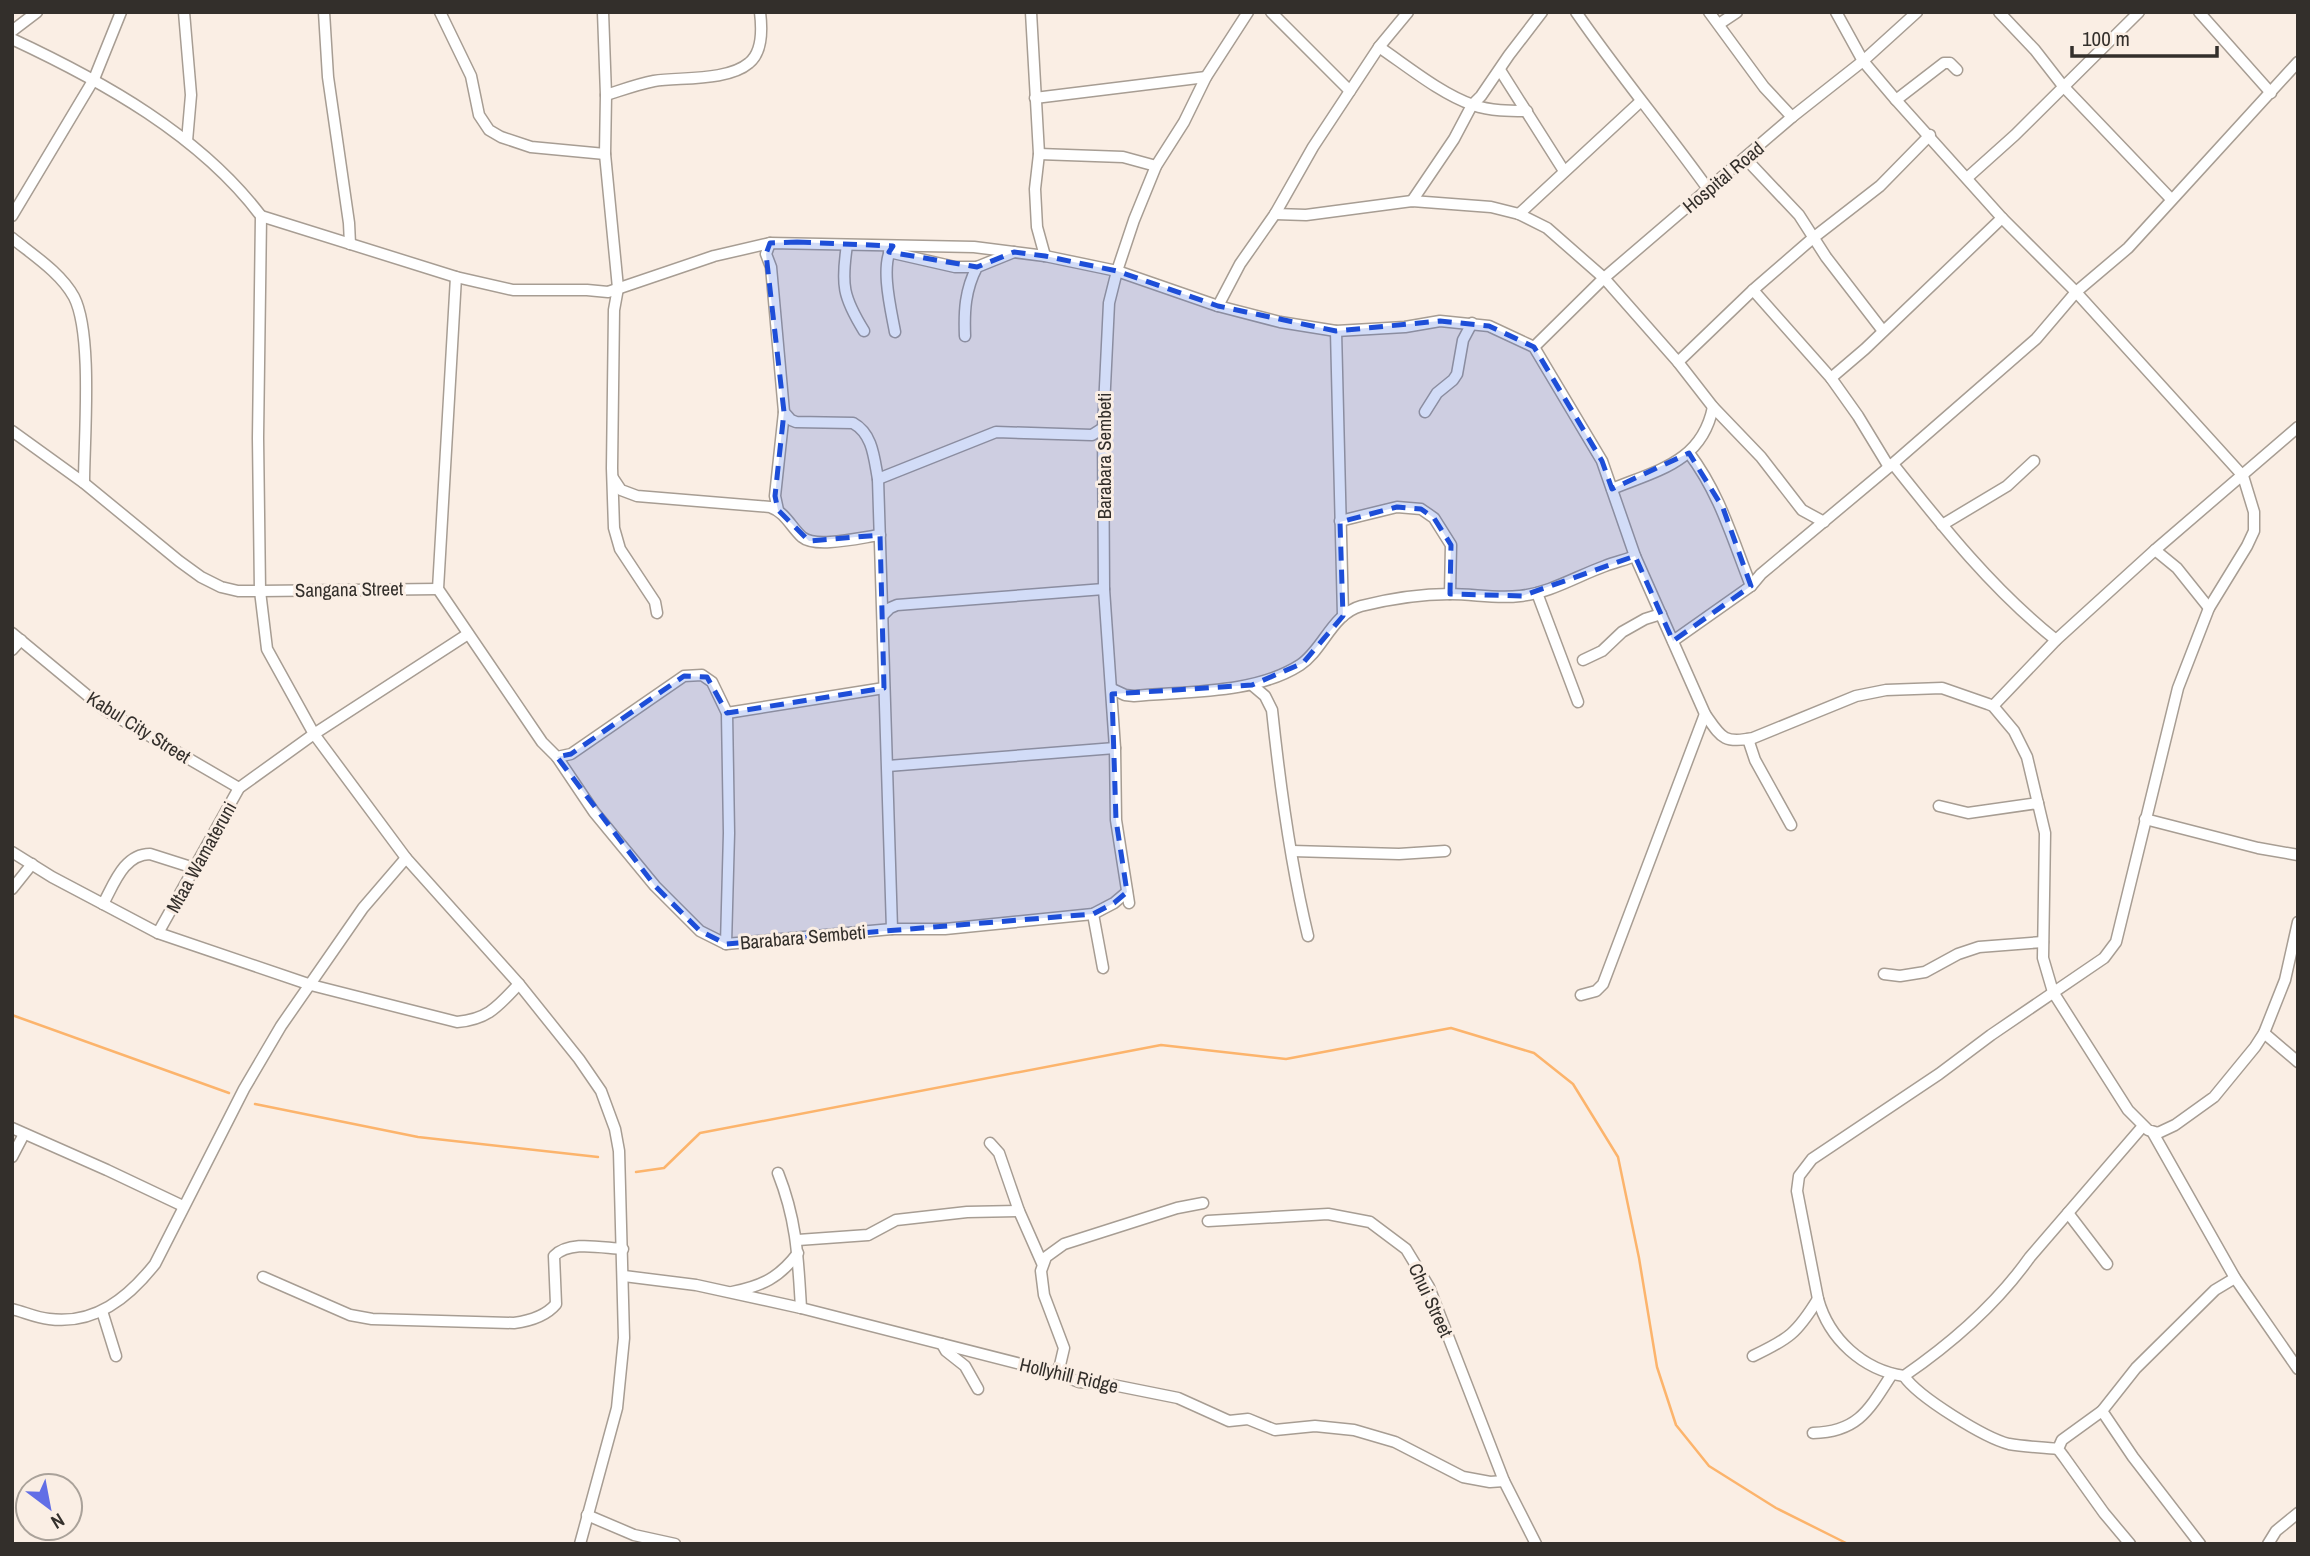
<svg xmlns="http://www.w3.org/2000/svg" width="2310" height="1556" font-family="'Archivo Narrow',sans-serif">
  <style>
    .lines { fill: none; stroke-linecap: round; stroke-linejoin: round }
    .stream { stroke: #fcb46c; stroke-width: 2.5 }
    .minor-casing { stroke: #a79d93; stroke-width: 13 }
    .minor { stroke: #fff; stroke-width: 10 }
    .marked { fill: #1d4ed8; fill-opacity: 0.2; stroke: #1d4ed8; stroke-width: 5; stroke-dasharray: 14 9; stroke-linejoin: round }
    .labels { text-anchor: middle; stroke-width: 6; stroke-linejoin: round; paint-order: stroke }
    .street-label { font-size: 19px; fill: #332f2b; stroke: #faeee4 }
  </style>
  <rect width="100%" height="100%" fill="#faeee4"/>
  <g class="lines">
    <g class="stream">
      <polyline points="12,1015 229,1093"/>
      <polyline points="255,1104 418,1137 598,1157"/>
      <polyline points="636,1172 664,1168 700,1133 1161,1045 1286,1059 1451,1028 1534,1053 1573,1084 1618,1157 1639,1258 1657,1367 1676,1425 1709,1466 1776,1508 1848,1544"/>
    </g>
    <defs>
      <g id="minor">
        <polyline points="184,12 191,95 187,141"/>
        <polyline points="324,12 328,77 349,223 350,244"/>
        <polyline points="440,12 471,76 479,115 489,130 501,137 531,147 605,154"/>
        <polyline points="603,12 606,95 605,154 618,288 614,310 612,468 614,528 620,549 655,602 657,613"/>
        <polyline points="1031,12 1039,154 1035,189 1037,227 1045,256"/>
        <polyline points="1271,12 1350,91"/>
        <path d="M1576 12C1618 73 1665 129 1708 189"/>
        <polyline points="1709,12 1764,87 1792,117"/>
        <path d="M1836 12 1863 61 1896 100 2002 218 2076 292 2243 476 2254 512V531L2247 546 2209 608 2178 688 2116 942 2104 958 1991 1035 1939 1074 1812 1159 1799 1176 1797 1191 1818 1299C1829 1339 1863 1370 1904 1376 1952 1343 1996 1305 2030 1257L2143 1126"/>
        <polyline points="1999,12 2035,50 2063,86 2171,199"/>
        <polyline points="2199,12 2271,93"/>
        <polyline points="1719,24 1737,12"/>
        <polyline points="12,31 37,12"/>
        <path d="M12 39C102 81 200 135 261 216L258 438 260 591 267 649 314 734 406 858 519 984 579 1059 601 1091 615 1129 619 1151 624 1338 617 1408 580 1544"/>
        <path d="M1379 47C1407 66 1441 94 1473 105 1491 111 1509 111 1527 111"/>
        <polyline points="1500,70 1564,171"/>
        <path d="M606 95C622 90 638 84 654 81 681 77 728 81 749 63 763 52 762 28 760 12"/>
        <polyline points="1035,98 1206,77"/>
        <polyline points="1896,100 1944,63 1950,63 1957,70"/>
        <polyline points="1039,154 1123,157 1156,166"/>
        <polyline points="1746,159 1799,215 1826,257 1883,331"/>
        <polyline points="1967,178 2015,135 2139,12"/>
        <polyline points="1412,201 1454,139 1472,105 1481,96 1509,55 1542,12"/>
        <polyline points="1275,214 1306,215 1412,201 1491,207 1519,214 1547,228 1604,278 1678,362 1713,407 1761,457 1802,510 1824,522"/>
        <polyline points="1519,214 1641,101"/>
        <polyline points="12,216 94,79 121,12"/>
        <path d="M261 216 456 277 513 290H587L608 292 714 256 770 243 974 247 1045 256 1117 271 1218 306 1280 322 1336 331 1405 327 1440 321 1489 326 1534 347 1602 461 1635 556 1705 714C1721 737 1723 744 1753 738L1856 696 1886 690 1942 688 1988 704 1993 706 2014 731 2027 757 2045 833 2043 958 2053 992 2128 1110 2148 1130 2158 1133 2175 1125 2214 1097 2255 1047 2264 1033 2285 980 2298 922"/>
        <path d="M12 238C33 255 61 273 74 297 93 334 84 439 84 483"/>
        <path d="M770 243 766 254 771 267 784 412 791 420 796 422 853 423C873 434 874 458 878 479L892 929"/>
        <path d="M847 245C841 285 843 297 864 331"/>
        <path d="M892 247C880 266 891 310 895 332"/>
        <polyline points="889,252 955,267 977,267"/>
        <polyline points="456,277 438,589 542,742 557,757 571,754 684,676 702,675 712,682 727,713 729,833 726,944"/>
        <polyline points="1753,290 1831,378 1858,416 1889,467"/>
        <polyline points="1218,306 1240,264 1275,214 1313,147 1379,47 1408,12"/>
        <polyline points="1336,331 1343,616"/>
        <path d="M965 336C964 311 965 290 977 267L1014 252"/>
        <polyline points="1534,347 1604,278 1792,117 1863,61 1917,12"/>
        <polyline points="1678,362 1753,290 1813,238 1880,186 1930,135"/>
        <polyline points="1831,378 1865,349 2002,218"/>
        <polyline points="1425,412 1437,393 1453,380 1457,374 1463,340 1472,323"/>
        <polyline points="12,431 84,483 179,561 201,577 221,587 238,591 260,591 438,589"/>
        <path d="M1689 453C1720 494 1732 538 1751 586"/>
        <path d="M1893 464C1943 527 1993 590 2056 640"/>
        <path d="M613 478 621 490 637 496 770 507C785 512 791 527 802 537 816 549 863 537 880 535"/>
        <polyline points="878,479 996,432 1092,435 1103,428"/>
        <path d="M1612 489C1658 470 1702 462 1713 407"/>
        <polyline points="778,510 775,496 784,412"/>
        <polyline points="1340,521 1397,507 1421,509 1434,518 1451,545 1450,594"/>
        <polyline points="1942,525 2007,486 2034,461"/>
        <polyline points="2155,550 2177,568 2209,608"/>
        <polyline points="1537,593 1578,702"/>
        <polyline points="883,615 890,608 897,605 1104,589"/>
        <polyline points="12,633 105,710 239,788"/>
        <polyline points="1673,641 1751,586 1761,574 1889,467 2036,339 2076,292 2128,248 2298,62"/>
        <polyline points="12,650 21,640"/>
        <polyline points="1583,660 1602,651 1622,632 1645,619 1661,614"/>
        <path d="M1252 685 1265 696 1272 710C1280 786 1290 862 1308 936"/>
        <path d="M1112 689 1125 695 1134 696C1187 691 1255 694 1300 665 1323 650 1332 614 1361 606 1389 599 1421 594 1450 594 1474 594 1496 599 1520 596 1550 593 1577 576 1605 566 1615 562 1625 560 1635 556"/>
        <polyline points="1993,706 2056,640 2155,550 2298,427"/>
        <polyline points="727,713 884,688"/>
        <polyline points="1748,739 1755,760 1791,825"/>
        <polyline points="557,757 594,812 655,886 700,931 726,944 892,929 945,929 1093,914 1114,903 1127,892"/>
        <polyline points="888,766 1115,748"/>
        <polyline points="1939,806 1968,813 2038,803"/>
        <polyline points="2145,819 2258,848 2298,855"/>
        <polyline points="1292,851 1399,854 1445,851"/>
        <path d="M12 852 52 877 158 933 311 985 457 1022C489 1019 498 1006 519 984"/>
        <polyline points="12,889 32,864"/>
        <polyline points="1129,903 1116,820 1115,748 1104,589 1103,428 1109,303 1117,271 1134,220 1156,166 1184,122 1206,77 1248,12"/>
        <path d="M103 904C114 884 124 854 150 854L194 868"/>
        <polyline points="1093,914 1103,968"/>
        <polyline points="158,933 239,788 314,734 468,634"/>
        <polyline points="1884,974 1900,976 1925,972 1958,954 1979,947 2043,942"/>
        <polyline points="1581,995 1596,991 1603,984 1705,714"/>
        <polyline points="2264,1033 2298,1062"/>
        <polyline points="12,1128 107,1170 183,1206"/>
        <polyline points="2153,1133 2235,1278 2298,1369"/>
        <polyline points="990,1143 999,1153 1019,1211 1042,1263"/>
        <polyline points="12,1157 24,1134"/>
        <path d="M778 1173C797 1221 798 1258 801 1308"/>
        <polyline points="2068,1213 2107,1264"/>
        <polyline points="1208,1221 1328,1214 1370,1222 1406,1249 1429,1287 1504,1481 1536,1544"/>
        <polyline points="798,1240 868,1235 896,1220 967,1212 1019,1211"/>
        <polyline points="624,1276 696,1285 801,1308 1056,1373 1079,1382 1113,1385 1178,1398 1229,1421 1248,1419 1275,1430 1315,1426 1354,1430 1395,1442 1463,1477 1490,1482 1504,1481"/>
        <path d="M263 1277 350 1315 372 1319 514 1323C529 1321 546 1316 556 1304L554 1256C570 1240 602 1248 623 1249"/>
        <path d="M732 1292C762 1286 779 1278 798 1253"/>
        <path d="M12 1309C24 1312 37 1318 49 1319 95 1325 128 1298 155 1264L244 1089 281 1026 363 908 406 858"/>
        <polyline points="102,1311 116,1356"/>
        <polyline points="942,1344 946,1351 965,1366 978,1389"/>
        <path d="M1753 1356C1789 1339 1797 1333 1818 1299"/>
        <polyline points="1056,1373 1060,1365 1064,1348 1044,1295 1041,1271 1046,1257 1064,1244 1177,1208 1203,1203"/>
        <path d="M1904 1376C1918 1397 1985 1438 2009 1444 2025 1447 2042 1447 2058 1449"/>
        <polyline points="2102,1411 2133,1457 2200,1544"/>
        <path d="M1813 1433C1858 1432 1869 1410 1892 1374"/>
        <polyline points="587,1515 634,1535 675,1544"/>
        <polyline points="2130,1544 2104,1513 2064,1457 2058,1449 2062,1440 2102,1411 2136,1368 2215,1290 2235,1278"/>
        <polyline points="2268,1544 2276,1531 2298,1513"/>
      </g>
    </defs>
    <use href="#minor" class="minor-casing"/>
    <use href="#minor" class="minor"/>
  </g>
  <path class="marked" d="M797 242 893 246 889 252 977 267 1014 252 1045 256 1117 271 1218 306 1336 331 1440 321 1489 326 1534 347 1602 461 1612 489 1689 453 1723 508 1751 586 1673 641 1635 556 1522 596 1450 594 1451 545 1434 518 1421 509 1397 507 1340 522 1343 616 1303 663 1252 685 1112 694 1116 820 1127 892 1114 903 1093 914 726 944 700 931 655 886 557 757 571 754 684 676 707 677 727 713 884 688 880 535 809 541 778 510 775 496 784 412 766 254 770 243Z"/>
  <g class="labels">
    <g class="street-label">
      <text transform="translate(1723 177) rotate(-40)" y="7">Hospital Road</text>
      <text transform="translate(1104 456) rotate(-90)" y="7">Barabara Sembeti</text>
      <text transform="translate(349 589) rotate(-1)" y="7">Sangana Street</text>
      <text transform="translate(139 727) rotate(32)" y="7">Kabul City Street</text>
      <text transform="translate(201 857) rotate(-61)" y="7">Mtaa Wamateruni</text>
      <text transform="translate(803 937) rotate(-5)" y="7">Barabara Sembeti</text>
      <text transform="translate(1431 1300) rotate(65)" y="7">Chui Street</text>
      <text transform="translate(1069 1375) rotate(13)" y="7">Hollyhill Ridge</text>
    </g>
  </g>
  <rect width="2310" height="1556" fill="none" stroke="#332f2b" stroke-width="28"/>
  <g transform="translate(49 1507) rotate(148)"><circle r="33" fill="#faeee4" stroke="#aaa29a" stroke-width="2"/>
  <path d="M0-5L12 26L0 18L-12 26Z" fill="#616ee6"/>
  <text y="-10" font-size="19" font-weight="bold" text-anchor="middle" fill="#332f2b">N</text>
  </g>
  <path d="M2072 46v10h145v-10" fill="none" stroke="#332f2b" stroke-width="3.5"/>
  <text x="2082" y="46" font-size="21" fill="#332f2b" stroke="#faeee4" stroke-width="5" paint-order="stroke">100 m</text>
</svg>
